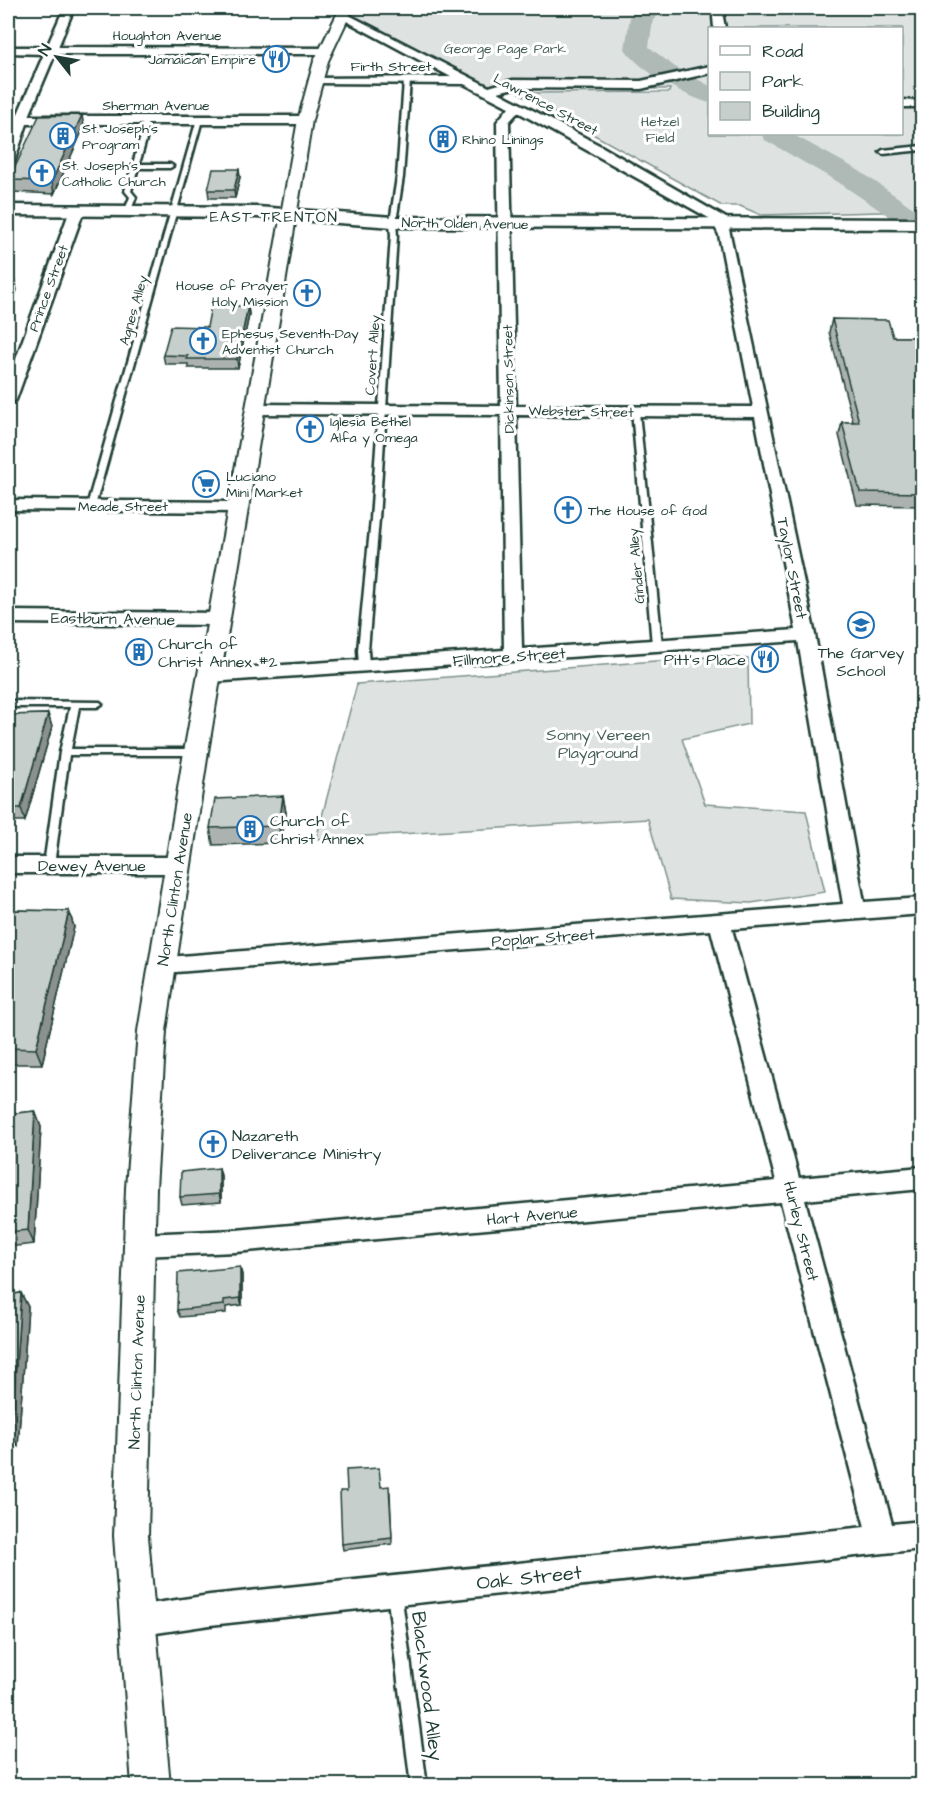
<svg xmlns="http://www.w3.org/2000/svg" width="930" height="1793" font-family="'Architects Daughter',sans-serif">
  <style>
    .green { fill: #dee3e2; stroke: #7e908b; stroke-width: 1.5; fill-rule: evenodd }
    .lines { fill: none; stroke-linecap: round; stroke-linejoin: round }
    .river { fill: #afbab7; fill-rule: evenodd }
    .service-casing { stroke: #1f3d34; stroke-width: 5 }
    .minor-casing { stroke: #1f3d34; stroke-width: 5 }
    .tertiary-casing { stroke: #1f3d34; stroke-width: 4 }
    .secondary-casing { stroke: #1f3d34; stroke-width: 5 }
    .service { fill: #fff; fill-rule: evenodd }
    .minor { fill: #fff; fill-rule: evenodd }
    .tertiary { fill: #fff; fill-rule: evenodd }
    .secondary { fill: #fff; fill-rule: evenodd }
    .wall { fill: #abb2af; stroke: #1f3d34; stroke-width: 1.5 }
    .shaded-wall { fill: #8b918f; stroke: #1f3d34; stroke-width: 1.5 }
    .building { fill: #c7cfcc; stroke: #1f3d34; stroke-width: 1.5 }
    .labels { text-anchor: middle; stroke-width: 6; stroke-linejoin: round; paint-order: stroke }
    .far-street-label { font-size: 14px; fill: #1f3d34; stroke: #fff }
    .far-park-label { font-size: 14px; fill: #455e57; stroke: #fff }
    .far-poi-label { font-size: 14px; fill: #1f3d34; stroke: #fff; text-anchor: start }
    .far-neighbourhood-label { font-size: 15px; letter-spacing: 1.5px; fill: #1f3d34; stroke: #fff }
    .street-label { font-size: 16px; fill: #1f3d34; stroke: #fff }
    .poi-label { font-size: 16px; fill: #1f3d34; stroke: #fff; text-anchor: start }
    .park-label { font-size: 16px; fill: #455e57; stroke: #fff }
    .near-street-label { font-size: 20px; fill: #1f3d34; stroke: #fff }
  </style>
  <rect width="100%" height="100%" fill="#fff"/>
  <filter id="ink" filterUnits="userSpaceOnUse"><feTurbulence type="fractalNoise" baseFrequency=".0167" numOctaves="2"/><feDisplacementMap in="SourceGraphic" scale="12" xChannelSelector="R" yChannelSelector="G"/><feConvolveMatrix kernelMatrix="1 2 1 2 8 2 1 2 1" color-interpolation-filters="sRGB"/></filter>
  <g filter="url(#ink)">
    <g class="green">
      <path d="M345 8H922V211L761 215 740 206H722L519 93 669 92 670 89 481 88 340 18ZM710 28H902V134H710Z"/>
      <polygon points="720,656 748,659 749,724 682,739 705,804 806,811 825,892 751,903 671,899 648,819 316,839 357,684"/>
    </g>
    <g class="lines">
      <g class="river">
        <path d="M641 8H667L653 20 649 47 675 67 710 86V103C685 97 639 70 625 49L630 17Z"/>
        <polygon points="761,134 792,134 858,170 922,214 922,234 912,232 838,182 765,140"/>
      </g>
      <defs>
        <g id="service">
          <polygon points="407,79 410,81 403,177 396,222 397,236 379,519 368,650 369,666 364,669 359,666 358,650 371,519 391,236 390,222 397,177 404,81"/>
          <polygon points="142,119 147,120 148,133 139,164 170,164 173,166 170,168 138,168 131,191 136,197 131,210 128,212 125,210 130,197 125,191 142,133"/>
          <polygon points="197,119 202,120 95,506 91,508 88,508 87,506"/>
          <polygon points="922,146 922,150 883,154 880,152 883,150"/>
          <polygon points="632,410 635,410 639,412 662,645 657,648 652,645"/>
          <polygon points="8,701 100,702 102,704 97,707 79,707 71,749 196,749 201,752 196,755 69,755 54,865 49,869 44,865 60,752 70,707 8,707"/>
          <polygon points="394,1585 399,1587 401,1592 427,1786 411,1786 387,1592 389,1587"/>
        </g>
        <g id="minor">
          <polygon points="64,8 74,8 58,47 326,48 332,51 326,54 55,54 29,116 305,116 311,120 305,124 27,124 14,162 8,166 8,145 15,124 8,124 8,116 17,116 44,54 8,53 8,47 47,47"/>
          <polygon points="718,8 728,8 723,17 725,28 714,28 713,17"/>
          <path d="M343 12 489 87 513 80 641 81 710 66V73L641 89 514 88 498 92 601 146 738 225 729 229 815 635 864 902 922 898V914L732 929 799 1178 922 1167V1189L805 1200 892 1524 922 1521V1549L210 1625 136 1636 126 1631 121 1621 126 1611 136 1606 210 1595 865 1527 781 1202 236 1252 141 1256 132 1253 129 1245 132 1237 141 1234 236 1230 776 1181 711 930 163 973 155 970 152 964 155 958 843 904 798 641 211 682 204 680 202 676 204 672 211 670 504 650 501 415 256 414 248 409 256 404 501 406 497 122 509 107 464 84 311 83 309 81 315 78 451 77 339 17 338 15ZM518 112 716 222 714 225 719 235 753 407 516 406 509 122ZM516 415 755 417 796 630 522 649Z"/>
          <polygon points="902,100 922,101 922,107 902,107"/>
          <polygon points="77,206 84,210 16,400 8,404 8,381 70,210"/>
          <polygon points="8,500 238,502 246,507 238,512 8,510"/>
          <polygon points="8,611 219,613 228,619 219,625 8,623"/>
          <polygon points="8,857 177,857 184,860 187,865 184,870 177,873 8,873"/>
        </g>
        <polygon id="tertiary" points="340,8 353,8 328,61 312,120 208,752 166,1031 156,1188 148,1536 170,1786 132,1786 114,1536 126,1188 138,1031 184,752 298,120 314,61"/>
        <polygon id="secondary" points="8,205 257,207 393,217 922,219 922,229 393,227 257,217 8,215"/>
      </defs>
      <use href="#service" class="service-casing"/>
      <use href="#minor" class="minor-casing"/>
      <use href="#tertiary" class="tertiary-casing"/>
      <use href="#secondary" class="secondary-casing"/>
      <use href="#service" class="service"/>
      <use href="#minor" class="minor"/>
      <use href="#tertiary" class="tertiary"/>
      <use href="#secondary" class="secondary"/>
    </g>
    <g class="wall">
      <polygon points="84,127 54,194 12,192 9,180"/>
      <polygon points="240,177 235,198 209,198 208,190"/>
      <polygon points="248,306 249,315 238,368 188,368 188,364 165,364 163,355 207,327"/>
      <polygon points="832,319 893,337 922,337 922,506 857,505 839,435 842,422 853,422 829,332"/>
      <polygon points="48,714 52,727 25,821 8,821 8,715"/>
      <polygon points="283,796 286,813 281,843 213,845 210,828"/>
      <polygon points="8,910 69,911 74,927 42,1064 8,1064"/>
      <polygon points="35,1111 41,1127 34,1244 8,1247 8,1114"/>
      <polygon points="219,1168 221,1176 221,1202 182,1205 180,1197"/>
      <polygon points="240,1267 242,1275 242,1305 226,1307 226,1313 180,1317 177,1310"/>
      <polygon points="21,1293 28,1307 18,1446 8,1447 8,1295"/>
      <polygon points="381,1487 390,1492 392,1544 343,1550 342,1544"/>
    </g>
    <g class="shaded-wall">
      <polygon points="82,115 84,127 54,194 52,181"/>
      <polygon points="239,169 240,177 235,198 234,190"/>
      <polygon points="13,274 17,290 8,316 8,289"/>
      <polygon points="248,306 249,315 238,368 237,359"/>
      <polygon points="48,714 52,727 25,821 21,808"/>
      <polygon points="283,796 286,813 281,843 279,826"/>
      <polygon points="69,911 74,927 42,1064 36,1049"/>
      <polygon points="35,1111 41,1127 34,1244 28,1230"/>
      <polygon points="219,1168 221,1176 221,1202 219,1194"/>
      <polygon points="240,1267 242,1275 242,1305 240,1298"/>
      <polygon points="21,1293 28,1307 18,1446 11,1433"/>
      <polygon points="8,1554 12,1675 8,1676"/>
    </g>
    <g class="building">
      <polygon points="82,115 52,181 9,180 39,116"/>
      <polygon points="213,169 239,169 234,190 208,190"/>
      <polygon points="8,274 13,274 8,289"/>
      <polygon points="211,306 248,306 237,359 187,359 188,356 163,355 171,326 207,327"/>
      <polygon points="832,319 888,320 893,337 922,337 922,493 860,492 842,422 859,422"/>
      <polygon points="48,714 21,808 8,808 8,715"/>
      <polygon points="283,796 279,826 210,828 215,799"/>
      <polygon points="8,910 69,911 36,1049 8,1048"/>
      <polygon points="35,1111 28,1230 8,1232 8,1114"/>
      <polygon points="219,1168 219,1194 180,1197 181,1172"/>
      <polygon points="240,1267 240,1298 224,1300 224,1305 177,1310 178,1273"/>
      <polygon points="21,1293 11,1433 8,1434 8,1295"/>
      <polygon points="379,1468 381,1487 389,1486 392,1538 342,1544 340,1491 347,1491 346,1470"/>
    </g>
  </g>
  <defs>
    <symbol id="restaurant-ring" viewBox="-11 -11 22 22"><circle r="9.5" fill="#fff" stroke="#1f6fb2" stroke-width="1.5"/><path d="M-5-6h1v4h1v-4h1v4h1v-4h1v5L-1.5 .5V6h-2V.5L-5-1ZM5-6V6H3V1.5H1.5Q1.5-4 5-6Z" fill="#1f6fb2"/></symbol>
    <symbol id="building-ring" viewBox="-11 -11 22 22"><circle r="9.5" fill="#fff" stroke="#1f6fb2" stroke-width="1.5"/><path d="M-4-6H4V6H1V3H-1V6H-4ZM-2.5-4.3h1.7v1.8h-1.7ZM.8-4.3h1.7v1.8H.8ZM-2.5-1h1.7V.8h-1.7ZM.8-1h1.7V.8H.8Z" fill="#1f6fb2"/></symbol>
    <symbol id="church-ring" viewBox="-11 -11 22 22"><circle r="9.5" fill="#fff" stroke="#1f6fb2" stroke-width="1.5"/><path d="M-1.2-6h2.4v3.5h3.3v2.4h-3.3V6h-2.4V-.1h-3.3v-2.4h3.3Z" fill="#1f6fb2"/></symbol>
    <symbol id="supermarket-ring" viewBox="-11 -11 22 22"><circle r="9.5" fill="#fff" stroke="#1f6fb2" stroke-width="1.5"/><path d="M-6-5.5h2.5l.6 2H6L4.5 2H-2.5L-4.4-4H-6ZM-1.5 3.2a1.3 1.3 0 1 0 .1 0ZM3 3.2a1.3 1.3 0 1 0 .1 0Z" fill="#1f6fb2"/></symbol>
    <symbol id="school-ring" viewBox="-11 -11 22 22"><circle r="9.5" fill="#fff" stroke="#1f6fb2" stroke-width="1.5"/><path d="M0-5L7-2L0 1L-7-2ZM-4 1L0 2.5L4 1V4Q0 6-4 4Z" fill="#1f6fb2"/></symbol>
  </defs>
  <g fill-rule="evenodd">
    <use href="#restaurant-ring" x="261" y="44" width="30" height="30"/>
    <use href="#building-ring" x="48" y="121" width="30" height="30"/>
    <use href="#building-ring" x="428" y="124" width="30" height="30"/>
    <use href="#church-ring" x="27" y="158" width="30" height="30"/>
    <use href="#church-ring" x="292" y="278" width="30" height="30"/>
    <use href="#church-ring" x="188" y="326" width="30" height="30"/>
    <use href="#church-ring" x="295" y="414" width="30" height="30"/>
    <use href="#supermarket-ring" x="191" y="469" width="30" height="30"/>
    <use href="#church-ring" x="553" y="495" width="30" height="30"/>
    <use href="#school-ring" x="846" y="610" width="30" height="30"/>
    <use href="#building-ring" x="124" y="637" width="30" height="30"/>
    <use href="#restaurant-ring" x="750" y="644" width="30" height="30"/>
    <use href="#building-ring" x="235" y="814" width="30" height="30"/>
    <use href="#church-ring" x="198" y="1129" width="30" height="30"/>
  </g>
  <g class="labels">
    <g class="far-street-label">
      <text x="167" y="40">Houghton Avenue</text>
      <text x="391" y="71">Firth Street</text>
      <text transform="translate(546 104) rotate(28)" y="5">Lawrence Street</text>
      <text x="156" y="110">Sherman Avenue</text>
      <text transform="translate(465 223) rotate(1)" y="5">North Olden Avenue</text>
      <text transform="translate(48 288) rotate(-70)" y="5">Prince Street</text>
      <text transform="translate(133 310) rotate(-74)" y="5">Agnes Alley</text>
      <text transform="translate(372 355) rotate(-86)" y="5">Covert Alley</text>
      <text transform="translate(508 379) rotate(-91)" y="5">Dickinson Street</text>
      <text transform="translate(581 411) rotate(1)" y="5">Webster Street</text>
      <text x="123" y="511">Meade Street</text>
      <text transform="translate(636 566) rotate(-95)" y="5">Ginder Alley</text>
    </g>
    <g class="far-park-label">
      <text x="505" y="53">George Page Park</text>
      <text x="660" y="126">Hetzel<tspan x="660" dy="16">Field</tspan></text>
    </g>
    <g class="far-poi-label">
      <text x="256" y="64" text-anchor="end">Jamaican Empire</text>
      <text x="82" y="133">St. Joseph's<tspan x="82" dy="16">Program</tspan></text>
      <text x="462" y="144">Rhino Linings</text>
      <text x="62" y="170">St. Joseph's<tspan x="62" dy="16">Catholic Church</tspan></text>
      <text x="288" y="290" text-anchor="end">House of Prayer<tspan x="288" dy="16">Holy Mission</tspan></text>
      <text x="222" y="338">Ephesus Seventh-Day<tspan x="222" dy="16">Adventist Church</tspan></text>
      <text x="330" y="426">Iglesia Bethel<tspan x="330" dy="16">Alfa y Omega</tspan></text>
      <text x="226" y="481">Luciano<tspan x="226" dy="16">Mini Market</tspan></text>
      <text x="588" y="515">The House of God</text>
    </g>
    <g class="far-neighbourhood-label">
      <text x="274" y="222">EAST TRENTON</text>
    </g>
    <g class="street-label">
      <text transform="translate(793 568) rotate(79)" y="6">Taylor Street</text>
      <text transform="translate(113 618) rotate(1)" y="6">Eastburn Avenue</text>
      <text transform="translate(509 656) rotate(-4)" y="6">Fillmore Street</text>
      <text x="92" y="871">Dewey Avenue</text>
      <text transform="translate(174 889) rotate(-81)" y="6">North Clinton Avenue</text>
      <text transform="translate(543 937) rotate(-4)" y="6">Poplar Street</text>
      <text transform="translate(532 1215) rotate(-5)" y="6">Hart Avenue</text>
      <text transform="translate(802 1231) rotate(76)" y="6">Hurley Street</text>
      <text transform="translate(136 1372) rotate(-88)" y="6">North Clinton Avenue</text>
    </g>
    <g class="poi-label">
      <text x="158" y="649">Church of<tspan x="158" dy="18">Christ Annex #2</tspan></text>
      <text x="861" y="658" text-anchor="middle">The Garvey<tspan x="861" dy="18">School</tspan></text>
      <text x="746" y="665" text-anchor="end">Pitt's Place</text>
      <text x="270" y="826">Church of<tspan x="270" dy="18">Christ Annex</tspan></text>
      <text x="232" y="1141">Nazareth<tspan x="232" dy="18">Deliverance Ministry</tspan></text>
    </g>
    <g class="park-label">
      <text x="598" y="740">Sonny Vereen<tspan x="598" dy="18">Playground</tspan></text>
    </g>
    <g class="near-street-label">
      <text transform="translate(529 1577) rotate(-6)" y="7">Oak Street</text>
      <text transform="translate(428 1686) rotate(83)" y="7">Blackwood Alley</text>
    </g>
  </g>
  <rect width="930" height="1793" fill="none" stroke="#fff" stroke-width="30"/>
  <rect x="15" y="15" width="900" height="1763" fill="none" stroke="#1f3d34" stroke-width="2" filter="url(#ink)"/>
  <rect x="708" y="27" width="195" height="108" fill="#ffffff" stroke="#a5b1ae" stroke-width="1.5"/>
  <rect x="720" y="46" width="30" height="9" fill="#ffffff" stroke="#a5b1ae" stroke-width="1.5"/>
  <text x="762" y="57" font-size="18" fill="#1f3d34">Road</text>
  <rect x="720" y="72" width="30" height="18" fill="#dee3e2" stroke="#a5b1ae" stroke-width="1.5"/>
  <text x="762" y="87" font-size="18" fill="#1f3d34">Park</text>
  <rect x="720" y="102" width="30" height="18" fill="#c7cfcc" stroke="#a5b1ae" stroke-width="1.5"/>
  <text x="762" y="117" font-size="18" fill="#1f3d34">Building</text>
  <g transform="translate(57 57) rotate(301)" stroke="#ffffff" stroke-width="4.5" paint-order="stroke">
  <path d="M0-4.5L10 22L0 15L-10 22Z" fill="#1f3d34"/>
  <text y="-9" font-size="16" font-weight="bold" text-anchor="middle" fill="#1f3d34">N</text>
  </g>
</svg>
